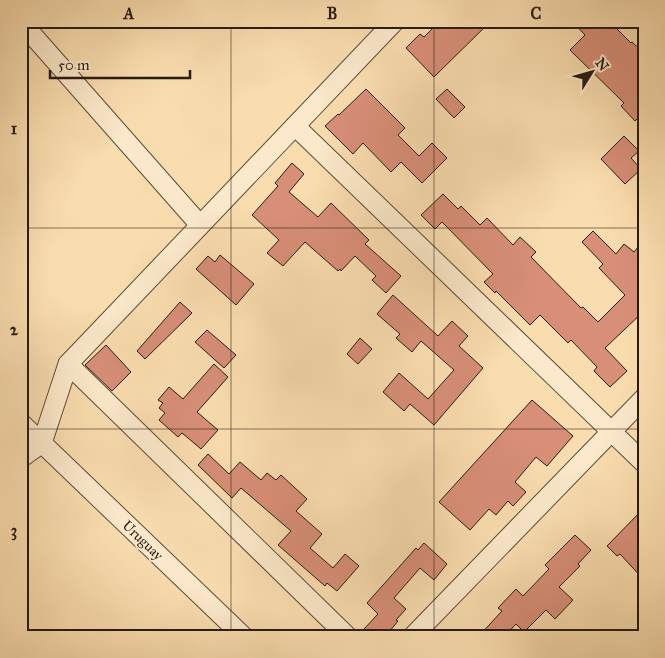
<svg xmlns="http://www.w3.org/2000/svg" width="665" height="658" font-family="'IM FELL Great Primer',serif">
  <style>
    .building { fill: #d88f78; stroke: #261b11 }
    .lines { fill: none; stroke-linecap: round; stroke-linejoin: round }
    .street-casing { stroke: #5b4c38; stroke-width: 21 }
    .street { stroke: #fce9cb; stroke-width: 19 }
    .grid { fill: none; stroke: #261b11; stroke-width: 1; stroke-opacity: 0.55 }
    .labels { text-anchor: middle; stroke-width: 4; stroke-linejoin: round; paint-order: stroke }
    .street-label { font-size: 14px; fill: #261b11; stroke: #fce9cb }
    .neatline { fill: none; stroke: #261b11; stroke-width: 2 }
    .grid-label { font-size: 16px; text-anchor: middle; font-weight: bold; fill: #261b11 }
  </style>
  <rect width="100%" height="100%" fill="#faddaf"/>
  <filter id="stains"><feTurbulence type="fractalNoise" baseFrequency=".004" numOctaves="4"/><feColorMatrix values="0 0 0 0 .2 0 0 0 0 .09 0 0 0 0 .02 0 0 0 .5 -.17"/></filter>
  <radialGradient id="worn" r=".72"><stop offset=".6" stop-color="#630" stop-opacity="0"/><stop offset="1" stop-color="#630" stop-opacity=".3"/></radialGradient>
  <g class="building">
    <polygon points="440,21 491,21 434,77 406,48 420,34 424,37"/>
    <polygon points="572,21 609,21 631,43 632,42 644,53 644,112 635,121 621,106 624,103 570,50 585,35"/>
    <polygon points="366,89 405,128 398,135 419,156 432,143 447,158 422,183 401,162 391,172 363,143 353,154 325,126 338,114 339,115"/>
    <polygon points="447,89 465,107 454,118 436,99"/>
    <polygon points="624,136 639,151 631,158 641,169 625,184 601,159"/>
    <polygon points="292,163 304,174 289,192 318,217 331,203 369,240 365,244 401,276 386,293 372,280 376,276 355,256 341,271 340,269 338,271 305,242 283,266 267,253 279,240 252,215 278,186 275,183"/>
    <polygon points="443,194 458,209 461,206 480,225 487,218 513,245 520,237 536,252 531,257 581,308 583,307 598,322 625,295 599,268 603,264 582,242 593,231 616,254 624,244 634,252 644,240 644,311 605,348 627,371 610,387 594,371 597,367 571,340 568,343 540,315 530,325 496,291 495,293 484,282 493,274 442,222 435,229 421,215"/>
    <polygon points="220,255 254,284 236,305 196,269 208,256 215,262"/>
    <polygon points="393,295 438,336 452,321 468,336 459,346 483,368 434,425 410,404 404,411 383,392 399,373 428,399 454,370 421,341 412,352 396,338 400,334 377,314"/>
    <polygon points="180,302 192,313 145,359 137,351"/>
    <polygon points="207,330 236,355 224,368 195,342"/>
    <polygon points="360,338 372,349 358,364 347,354"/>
    <polygon points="106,345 131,372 112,391 85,365"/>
    <polygon points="214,364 228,377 197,412 218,430 201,449 182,433 178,437 159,420 165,413 159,408 163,403 158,400 169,387 183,399"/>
    <polygon points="532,400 573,436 547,466 536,457 515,482 526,492 513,506 508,501 496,515 489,509 470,530 439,502"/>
    <polygon points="208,454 229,474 240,462 261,480 267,473 276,480 281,475 307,499 296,511 322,534 310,548 333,568 345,554 359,566 337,591 327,583 325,586 278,545 291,531 241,488 232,498 198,465"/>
    <polygon points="644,508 644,580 620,554 617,556 607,546"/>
    <polygon points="575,535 591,550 578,564 580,566 559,587 573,600 555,619 546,610 524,632 516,624 504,637 478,637 502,611 498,608 516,589 523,596 549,569 545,565"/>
    <polygon points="424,543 447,564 434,580 420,568 394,598 406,609 396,620 398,621 385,637 373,637 364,629 378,614 367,603 416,548 418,550"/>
  </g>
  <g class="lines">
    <defs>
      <g id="street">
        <polyline points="21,22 200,225"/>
        <polyline points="295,126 644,463"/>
        <polyline points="68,364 348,637"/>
        <polyline points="21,423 244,637"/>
        <polyline points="21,458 42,443 68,364 395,21"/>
        <polyline points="412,637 644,398"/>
      </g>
    </defs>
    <use href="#street" class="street-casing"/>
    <use href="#street" class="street"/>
  </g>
  <path class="grid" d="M231 21V637M434 21V637M21 228H644M21 429H644"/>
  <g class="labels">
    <g class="street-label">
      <text transform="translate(143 540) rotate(44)" y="5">Uruguay</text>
    </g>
  </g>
  <rect width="665" height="658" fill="none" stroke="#faddaf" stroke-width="55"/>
  <g transform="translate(592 72) rotate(53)" stroke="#fce9cb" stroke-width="4" paint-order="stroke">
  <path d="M0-4L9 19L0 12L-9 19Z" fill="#261b11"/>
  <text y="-8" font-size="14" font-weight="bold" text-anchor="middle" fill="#261b11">N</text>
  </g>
  <path d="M50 70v8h140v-8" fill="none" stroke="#261b11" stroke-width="2.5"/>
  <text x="58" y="70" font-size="15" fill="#261b11" stroke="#fce9cb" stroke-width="4" paint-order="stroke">50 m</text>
  <rect x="28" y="28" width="610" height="602" class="neatline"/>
  <g class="grid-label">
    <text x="129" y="19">A</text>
    <text x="332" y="19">B</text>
    <text x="536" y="19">C</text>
    <text x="14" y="134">1</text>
    <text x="14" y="335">2</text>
    <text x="14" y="536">3</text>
  </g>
  <rect width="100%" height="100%" filter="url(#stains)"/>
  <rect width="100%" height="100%" fill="url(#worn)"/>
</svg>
